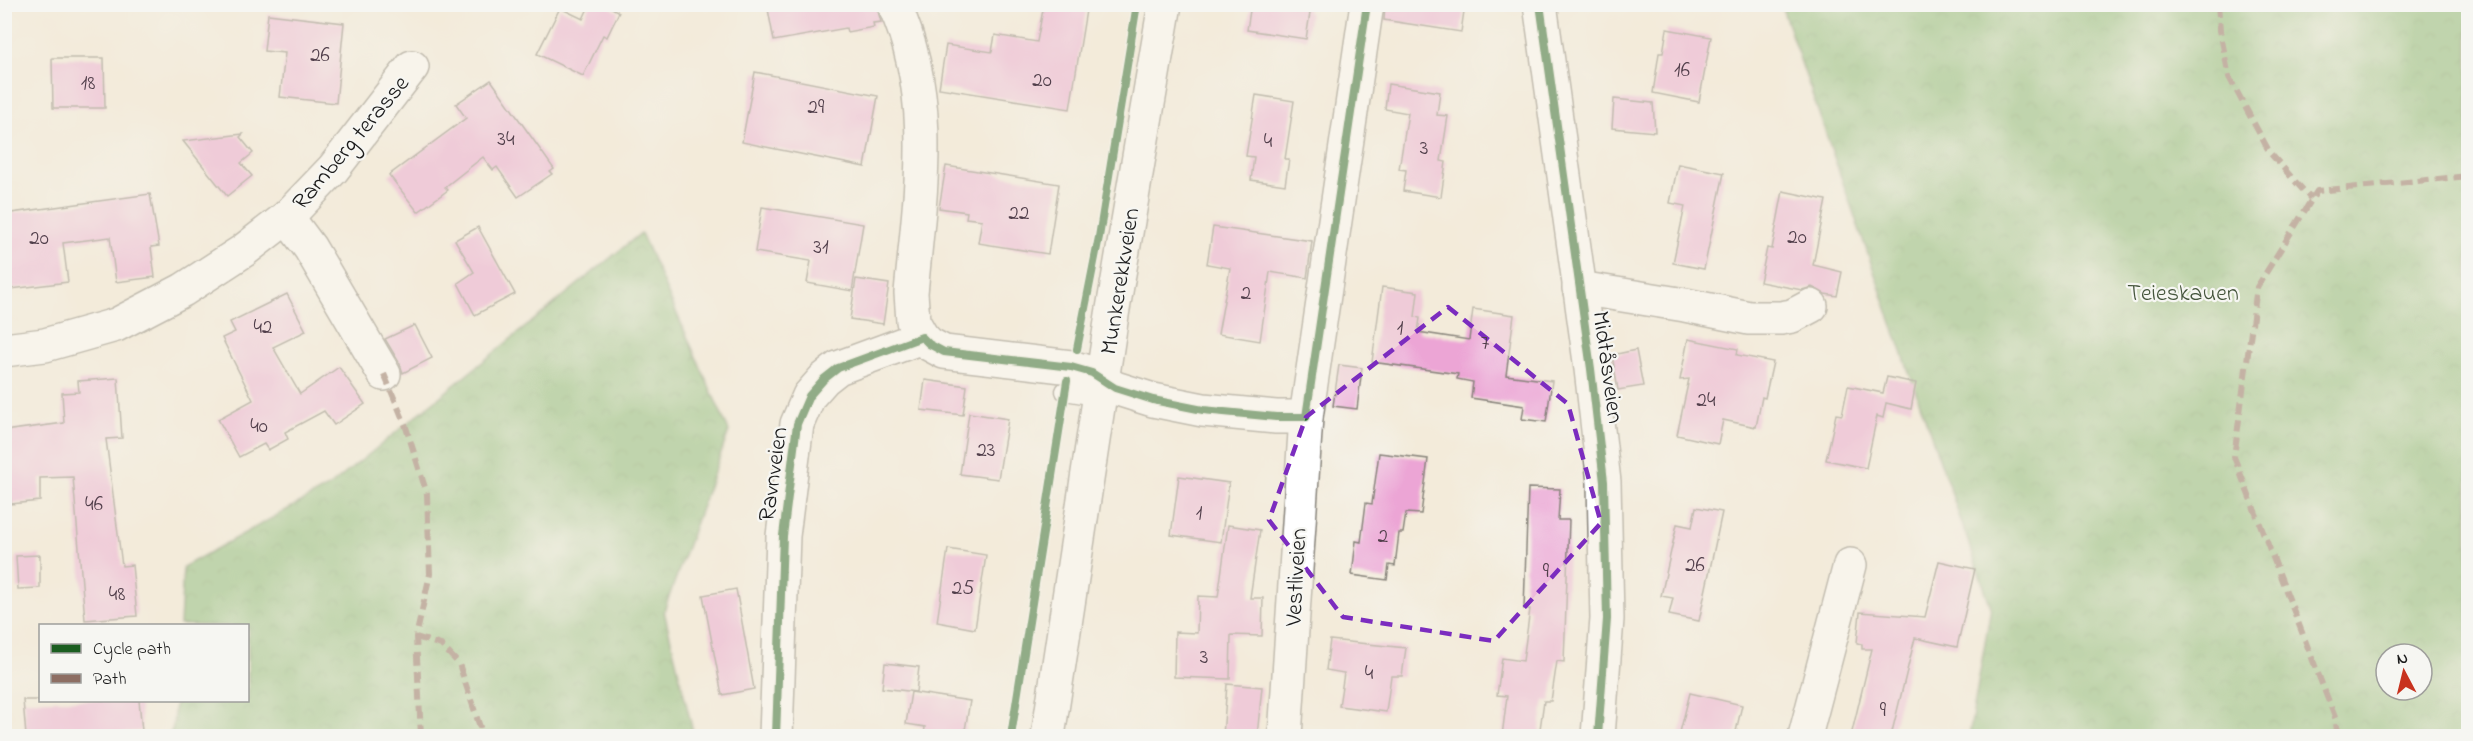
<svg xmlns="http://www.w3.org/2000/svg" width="2473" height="741" font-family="'Indie Flower',sans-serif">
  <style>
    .forest { fill: url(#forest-crowns); stroke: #506a48; stroke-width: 1.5; fill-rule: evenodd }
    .building { fill: #eca5d5 }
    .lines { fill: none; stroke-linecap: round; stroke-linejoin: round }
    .lane-casing { stroke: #88847b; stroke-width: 21 }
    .street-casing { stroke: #88847b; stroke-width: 36 }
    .secondary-casing { stroke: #88847b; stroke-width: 36 }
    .lane { stroke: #fff; stroke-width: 18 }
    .street { stroke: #fff; stroke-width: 33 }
    .secondary { stroke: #fff; stroke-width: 33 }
    .quiet { stroke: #8d6e63; stroke-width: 6; stroke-dasharray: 12 6; stroke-linecap: butt }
    .cycleway-casing { stroke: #f6f6f2; stroke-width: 11 }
    .cycleway { stroke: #1b5e20; stroke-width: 8 }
    .marked { fill: none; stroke: #7b2cbf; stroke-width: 4.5; stroke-dasharray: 12 8; stroke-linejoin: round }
    .labels { text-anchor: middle; stroke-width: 4.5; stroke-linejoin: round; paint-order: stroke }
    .number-label { font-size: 21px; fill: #503e4a }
    .street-label { font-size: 24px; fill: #1c1c1c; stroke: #f6f6f2 }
    .park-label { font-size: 24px; fill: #45553c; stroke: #f6f6f2 }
  </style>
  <defs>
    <pattern id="forest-crowns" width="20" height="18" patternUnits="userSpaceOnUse" patternTransform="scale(1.5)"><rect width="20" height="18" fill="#84b974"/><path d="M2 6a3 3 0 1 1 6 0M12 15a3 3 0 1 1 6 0" fill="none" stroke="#719e64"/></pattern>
  </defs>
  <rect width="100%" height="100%" fill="#f6f6f2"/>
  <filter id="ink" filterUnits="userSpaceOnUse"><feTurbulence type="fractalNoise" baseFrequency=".0167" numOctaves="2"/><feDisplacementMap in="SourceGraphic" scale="12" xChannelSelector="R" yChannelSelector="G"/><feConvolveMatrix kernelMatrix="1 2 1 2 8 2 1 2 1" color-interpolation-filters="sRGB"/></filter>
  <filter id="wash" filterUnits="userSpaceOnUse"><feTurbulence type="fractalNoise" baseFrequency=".008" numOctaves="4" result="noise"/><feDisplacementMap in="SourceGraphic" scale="24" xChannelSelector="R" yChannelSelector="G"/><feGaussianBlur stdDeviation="1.35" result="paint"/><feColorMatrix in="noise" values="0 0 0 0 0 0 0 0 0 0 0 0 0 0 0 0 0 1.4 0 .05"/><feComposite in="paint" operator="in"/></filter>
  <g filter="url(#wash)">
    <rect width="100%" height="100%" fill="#f3ebda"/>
    <g class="forest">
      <path d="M1781 5H2468V736H1969L1991 607ZM2386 654H2422V690H2386Z"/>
      <polygon points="641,233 729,431 664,611 694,736 169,736 173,727 175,701 248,700 248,626 180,625 183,567 330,486"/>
    </g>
    <g id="blocks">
      <g class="building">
        <polygon points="590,4 605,4 619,12 607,37 603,35 583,76 537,54 560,8 583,19"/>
        <polygon points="767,4 876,4 881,22 873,23 874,27 847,32 846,28 774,41"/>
        <polygon points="1044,4 1087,4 1070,109 939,88 946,45 992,52 995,35 1037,42"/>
        <polygon points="1251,4 1309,4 1307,12 1310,13 1306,39 1247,30"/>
        <polygon points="1385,4 1465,4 1461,32 1384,20"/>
        <polygon points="268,14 344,23 336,103 280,97 285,53 264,51"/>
        <polygon points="1667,29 1711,37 1699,102 1653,93 1659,53 1663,53"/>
        <polygon points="52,58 104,58 105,108 53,108"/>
        <polygon points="755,72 878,96 865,167 742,142"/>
        <polygon points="491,80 554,169 550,172 552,174 518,197 497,167 493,170 483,157 445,187 448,190 418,212 389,175 466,118 456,104"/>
        <polygon points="1388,84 1440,92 1437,115 1448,116 1441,161 1446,162 1441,197 1403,191 1406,170 1399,169 1408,113 1385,109"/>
        <polygon points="1256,95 1294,101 1285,159 1289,159 1285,185 1251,180 1254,157 1246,156"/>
        <polygon points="1614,99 1653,103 1655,132 1612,128"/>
        <polygon points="243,134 240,137 253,153 241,163 252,176 227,196 183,141"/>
        <polygon points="1678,164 1724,173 1704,269 1673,263 1685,206 1670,203"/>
        <polygon points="946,166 1059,184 1048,254 978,243 982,220 966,218 967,212 939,208"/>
        <polygon points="1783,191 1826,200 1813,265 1842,272 1837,296 1825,294 1812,287 1802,290 1760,282 1767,248 1772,249"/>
        <polygon points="150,194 159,246 151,247 155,277 116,282 110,237 63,243 68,282 11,289 4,240 4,214"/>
        <polygon points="762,207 863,224 852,291 807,283 811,261 755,252"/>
        <polygon points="478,227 515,294 475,315 458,283 474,272 455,240"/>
        <polygon points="1213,227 1312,241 1307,278 1270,272 1260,341 1218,334 1230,268 1207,264"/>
        <polygon points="856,279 889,284 883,324 850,319"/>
        <polygon points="1382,287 1418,292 1415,317 1420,318 1418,332 1469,340 1473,309 1514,315 1506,375 1552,381 1546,422 1522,419 1524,406 1471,398 1473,382 1457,379 1458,374 1372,362"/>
        <polygon points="287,294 306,331 273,347 300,394 339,367 365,404 334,425 324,411 285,432 288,439 268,450 264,444 239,457 218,419 253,400 222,338 235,332 230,322"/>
        <polygon points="415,325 432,358 403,373 400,364 385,339"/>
        <polygon points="1688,339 1738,349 1737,355 1773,362 1765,398 1762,397 1756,427 1723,420 1718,444 1677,435 1689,379 1680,380"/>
        <polygon points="1636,350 1643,386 1618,390 1612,355"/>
        <polygon points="1339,365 1362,368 1357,409 1333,406"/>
        <polygon points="1887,377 1916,383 1911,409 1886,403 1883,418 1877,416 1866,468 1826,460 1836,414 1842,415 1848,386 1883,393"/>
        <polygon points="118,378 122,438 106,439 122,566 132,565 137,616 85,620 73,477 40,478 40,501 11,504 4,431 64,423 62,393 79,392 78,381"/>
        <polygon points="925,380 967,386 963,415 921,410"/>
        <polygon points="969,413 1008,419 998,479 960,474"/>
        <polygon points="1379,453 1428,459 1421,514 1406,513 1403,533 1399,533 1395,566 1389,565 1387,580 1352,575 1356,541 1361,542 1366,503 1372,504"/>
        <polygon points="1179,476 1229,483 1221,542 1171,535"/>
        <polygon points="1528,488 1560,489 1558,520 1569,520 1564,662 1557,661 1551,701 1544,701 1539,736 1502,736 1507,696 1497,695 1502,658 1523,661 1530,609 1524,609"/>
        <polygon points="1696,507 1722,512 1699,621 1669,615 1673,598 1661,596 1677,524 1692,527"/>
        <polygon points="1228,525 1260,530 1250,598 1263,598 1262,636 1231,635 1230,679 1174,677 1175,632 1197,633 1198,596 1218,597"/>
        <polygon points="948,549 986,555 975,629 937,622"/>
        <polygon points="40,555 40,588 18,589 16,556"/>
        <polygon points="1939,561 1975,569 1957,647 1915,638 1891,736 1851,736 1872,649 1862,649 1862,644 1857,643 1860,612 1925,617"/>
        <polygon points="736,589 754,689 722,695 703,595"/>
        <polygon points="1330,640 1406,648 1402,676 1391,676 1386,712 1339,706 1344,673 1326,670"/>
        <polygon points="885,663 919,667 916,692 882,688"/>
        <polygon points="1227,684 1262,687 1257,736 1223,736"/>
        <polygon points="911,692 970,701 964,736 924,736 925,727 906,724"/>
        <polygon points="1690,693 1742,705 1735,736 1679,736"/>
        <polygon points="23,700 139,700 142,731 95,735 95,736 26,736"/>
      </g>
    </g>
  </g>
  <g filter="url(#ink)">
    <use href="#blocks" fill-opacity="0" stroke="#88847b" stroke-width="1.5"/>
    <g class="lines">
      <defs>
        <polyline id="lane" points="1065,391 1102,397"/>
        <g id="street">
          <path d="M894 4C937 98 920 194 911 293L913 321 922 337"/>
          <polyline points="1540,4 1591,369 1604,482 1607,619 1598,736"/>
          <polyline points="287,217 310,248 384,374"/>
          <polyline points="1579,288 1685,305 1749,318 1781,318 1792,316 1811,306"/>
          <polyline points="4,350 45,345 116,325 183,290 243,251 287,217 333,169 412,67"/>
          <polyline points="776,736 783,536 797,424 809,396 824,379 838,368 922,337 929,344 944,352 1071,367 1092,373 1115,388 1153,400 1203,410 1276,417 1306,417 1367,4"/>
          <polyline points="1285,736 1306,417"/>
          <polyline points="1805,736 1850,565"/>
        </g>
        <polyline id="secondary" points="1048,736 1112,315 1165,4"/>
      </defs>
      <use href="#lane" class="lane-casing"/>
      <use href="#street" class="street-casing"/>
      <use href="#secondary" class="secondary-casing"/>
      <use href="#lane" class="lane"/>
      <use href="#street" class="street"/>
      <use href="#secondary" class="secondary"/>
      <g class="quiet">
        <polyline points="2218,4 2220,30 2229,77 2270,153 2311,199"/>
        <polyline points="384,374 405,424 427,494 430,574 416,637 421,736"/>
        <polyline points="416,637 441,645 459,664 483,736"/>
        <polyline points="2337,736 2336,720 2234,457 2257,287 2317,191 2468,176"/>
      </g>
      <defs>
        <g id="cycleway">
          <polyline points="1540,4 1591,369 1604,482 1607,619 1598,736"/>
          <polyline points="1077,349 1099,237 1137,4"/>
          <polyline points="776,736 783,536 797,424 809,396 824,379 838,368 922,337 929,344 944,352 1071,367 1092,373 1115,388 1153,400 1203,410 1276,417 1306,417 1367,4"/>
          <polyline points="1011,736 1067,381"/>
        </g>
      </defs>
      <use href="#cycleway" class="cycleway-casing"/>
      <use href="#cycleway" class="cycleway"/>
    </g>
  </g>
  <path d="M0 0H2473V741H0ZM1448 307 1568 404 1601 523 1494 641 1343 617 1269 520 1306 417Z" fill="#f3ebda" fill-opacity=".55" fill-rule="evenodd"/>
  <path class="marked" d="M1448 307 1568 404 1601 523 1494 641 1343 617 1269 520 1306 417Z"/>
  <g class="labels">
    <g class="number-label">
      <text x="320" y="61">26</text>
      <text x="1682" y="76">16</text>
      <text x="1042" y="86">20</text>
      <text x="88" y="89">18</text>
      <text x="816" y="113">29</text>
      <text x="506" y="145">34</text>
      <text x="1268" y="147">4</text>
      <text x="1424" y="154">3</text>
      <text x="1019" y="219">22</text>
      <text x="1797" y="243">20</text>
      <text x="39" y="244">20</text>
      <text x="821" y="253">31</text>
      <text x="1246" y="299">2</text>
      <text x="263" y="333">42</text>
      <text x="1400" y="334">1</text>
      <text x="1485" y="349">7</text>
      <text x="1706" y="406">24</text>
      <text x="259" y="432">40</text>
      <text x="986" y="456">23</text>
      <text x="94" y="510">46</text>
      <text x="1199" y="519">1</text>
      <text x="1383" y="542">2</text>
      <text x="1695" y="571">26</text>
      <text x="1546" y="577">9</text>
      <text x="963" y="594">25</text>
      <text x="117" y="600">48</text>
      <text x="1204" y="663">3</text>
      <text x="1369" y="679">4</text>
      <text x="1883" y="716">9</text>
    </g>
    <g class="street-label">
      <text transform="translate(350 142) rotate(-50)" y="8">Ramberg terasse</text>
      <text transform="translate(1119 281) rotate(-81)" y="8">Munkerekkveien</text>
      <text transform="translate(1609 367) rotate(82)" y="8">Midtåsveien</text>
      <text transform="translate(772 474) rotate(-82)" y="8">Ravnveien</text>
      <text transform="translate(1295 577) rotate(-87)" y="8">Vestliveien</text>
    </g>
    <g class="park-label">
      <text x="2183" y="300">Teieskauen</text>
    </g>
  </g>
  <rect width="2473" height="741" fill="none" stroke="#f6f6f2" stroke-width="24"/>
  <rect x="39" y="624" width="210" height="78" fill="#f6f6f2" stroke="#9f9f9c" stroke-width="1.5"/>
  <rect x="51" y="644" width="30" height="9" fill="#1b5e20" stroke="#9f9f9c" stroke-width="1.5"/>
  <text x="93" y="654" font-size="18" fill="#1c1c1c">Cycle path</text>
  <rect x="51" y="674" width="30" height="9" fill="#8d6e63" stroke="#9f9f9c" stroke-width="1.5"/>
  <text x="93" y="684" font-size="18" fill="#1c1c1c">Path</text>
  <g transform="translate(2404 672) rotate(353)"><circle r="28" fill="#f6f6f2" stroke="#9f9f9c" stroke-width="1.5"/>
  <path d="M0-4.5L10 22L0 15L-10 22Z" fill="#c8321e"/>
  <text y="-9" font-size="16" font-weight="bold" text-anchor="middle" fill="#1c1c1c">N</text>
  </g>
</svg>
